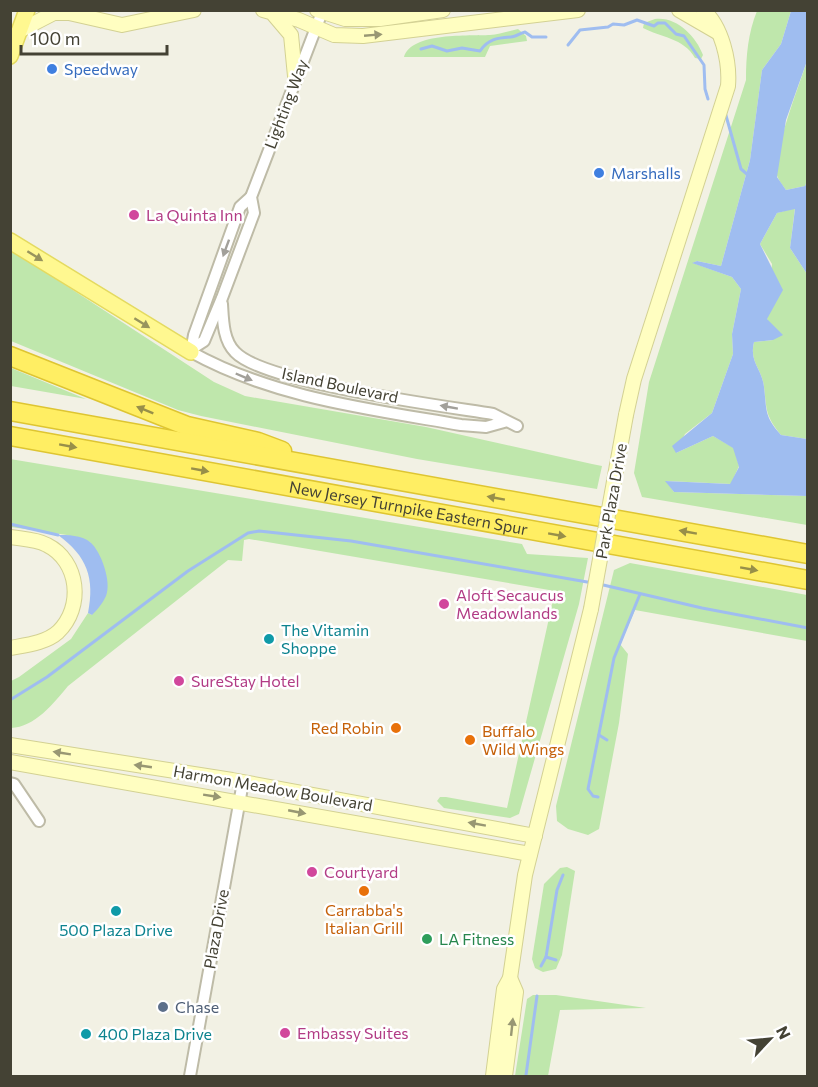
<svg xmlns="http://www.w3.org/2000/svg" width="818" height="1087" font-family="Commissioner,sans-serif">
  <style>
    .green { fill: #bfe7ac }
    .water { fill: #9fbdf0 }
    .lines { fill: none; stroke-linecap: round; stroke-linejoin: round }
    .stream { stroke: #9fbdf0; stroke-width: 3 }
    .street-casing { stroke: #bebba7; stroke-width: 14 }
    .secondary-casing { stroke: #d3d193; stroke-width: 16 }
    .primary-casing { stroke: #e4da60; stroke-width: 18 }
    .highway-casing { stroke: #dec532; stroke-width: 21 }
    .street { stroke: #fff; stroke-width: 10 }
    .secondary { stroke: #fffec1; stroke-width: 14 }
    .primary { stroke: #fff890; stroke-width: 15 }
    .highway { stroke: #ffee63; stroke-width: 18 }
    .secondary-bridge-casing { stroke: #d3d193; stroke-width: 16; stroke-linecap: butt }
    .secondary-bridge { stroke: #fffec1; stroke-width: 14 }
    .oneway { fill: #989773 }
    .oneway2 { fill: #a2a09a }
    .oneway3 { fill: #98945d }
    .oneway4 { fill: #988f49 }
    .shop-dot { fill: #3f7fe0; stroke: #fff; stroke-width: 2 }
    .hotel-dot { fill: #d1479c; stroke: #fff; stroke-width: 2 }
    .culture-dot { fill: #0f9aa8; stroke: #fff; stroke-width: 2 }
    .food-dot { fill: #e8710a; stroke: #fff; stroke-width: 2 }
    .leisure-dot { fill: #2e9e5b; stroke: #fff; stroke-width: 2 }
    .service-dot { fill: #5c6f8a; stroke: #fff; stroke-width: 2 }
    .labels { text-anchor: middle; stroke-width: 5; stroke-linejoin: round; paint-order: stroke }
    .shop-label { font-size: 16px; fill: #366cbe; stroke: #fff; text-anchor: start }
    .street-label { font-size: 16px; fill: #444234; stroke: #fff }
    .hotel-label { font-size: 16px; fill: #b23c85; stroke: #fff; text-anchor: start }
    .culture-label { font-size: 16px; fill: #0d838f; stroke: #fff; text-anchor: start }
    .food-label { font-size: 16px; fill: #c56008; stroke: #fff; text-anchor: end }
    .leisure-label { font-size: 16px; fill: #27864d; stroke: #fff; text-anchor: start }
    .service-label { font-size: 16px; fill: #4e5e75; stroke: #fff; text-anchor: start }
  </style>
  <rect width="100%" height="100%" fill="#f2f1e4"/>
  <g class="green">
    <path d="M757 11H791L781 44 762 70 750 160 721 266 697 261 693 263 732 277 741 289 732 334 733 354 712 413 685 434 676 453 713 436 734 448 739 466 731 484 666 481 674 492 807 496V525L642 497 634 473 649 382 746 80C746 56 748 33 757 11Z"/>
    <path d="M655 19C676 16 696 36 703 55L701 59 695 58C684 38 660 37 643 28L644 23Z"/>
    <path d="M518 29 526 36 527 41 490 46 485 57H404C411 32 470 36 490 35 499 34 509 31 518 29Z"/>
    <path d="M807 61V181L805 186 786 190C783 186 780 182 778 178 770 158 800 84 807 61Z"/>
    <path d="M795 208 790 248 807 274V439L781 435C765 415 767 411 764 387 762 368 749 363 754 342L773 340 767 319 772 264 760 244 777 213Z"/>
    <polygon points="10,249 214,382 245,396 426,427 592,464 602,466 597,489 417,459 201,416 178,410 11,341"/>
    <polygon points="11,368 86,399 11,386"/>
    <path d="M10 459 522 544 527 554 588 558 579 604 519 814 510 818 444 808 437 801 440 797H446L507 808 555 591 249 539 244 540 242 561 228 560 68 686C53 704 35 727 11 728V681L19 677 71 639 88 613 92 615 102 562 90 542 67 535 11 527Z"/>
    <polygon points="630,563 807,595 807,641 635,610 620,644 628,654 619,723 599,829 588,835 568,829 557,821 556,806 614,570"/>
    <polygon points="567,867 575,871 562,955 556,969 543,972 535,968 532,959 544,884 560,868"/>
    <polygon points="533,995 556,995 646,1008 560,1010 548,1076 515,1076 527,999"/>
  </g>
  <g class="water">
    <path d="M791 11H807V61L786 120 777 177 786 190 805 186 807 181V274L790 248 795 209 777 213 760 244 783 290 767 319 783 335 773 340 754 342C749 363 762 368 764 387 767 411 764 416 781 435L807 439V496L674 492 665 481 730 484 739 467 733 448 713 436 676 453 672 446 712 413 733 354 732 334 741 289 732 277 692 263 697 261 721 266 750 160 762 70 781 44Z"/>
    <path d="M58 535C67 535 82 535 90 542 101 551 112 582 106 596 103 603 97 610 92 615L88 613C95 578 87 556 58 535Z"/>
  </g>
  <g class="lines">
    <g class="stream">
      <polyline points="568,45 580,30 608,27 613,24 624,25 637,20 654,26 658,23 665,23 676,34 684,36 704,65 705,89 708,99"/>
      <path d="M421 49 432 46 447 51 462 48 480 51C488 39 497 38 511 37 516 37 520 33 525 32L532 37H546"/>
      <polyline points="725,112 741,169 748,175"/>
      <polyline points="10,524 58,535"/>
      <polyline points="599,584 702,608 808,628"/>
      <polyline points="10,700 47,677 188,571 248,533 259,531 351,541 593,583"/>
      <polyline points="599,735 607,740"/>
      <polyline points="598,797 593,796 588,789 614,658 640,594"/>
      <polyline points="546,957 556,960"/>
      <polyline points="541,966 546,957 557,890 563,875"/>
      <polyline points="526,1075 537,996"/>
    </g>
    <defs>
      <g id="street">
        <path d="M251 197 240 207 194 335 191 352C274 398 369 409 461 425L486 427 504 422"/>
        <path d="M222 304C223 320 223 340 235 352 264 383 444 406 493 414L517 426"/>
        <polyline points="193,348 204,341 222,298 254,213 251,197 322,12"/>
        <polyline points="10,783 14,784 39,821"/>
        <polyline points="190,1076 243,782"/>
      </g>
      <g id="secondary">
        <polyline points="263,10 299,20 334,35 363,36 578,10"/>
        <polyline points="317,10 345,19 380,19 443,10"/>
        <polyline points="679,10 717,32"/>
        <polyline points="274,15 291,35 295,76"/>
        <polyline points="19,31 54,13 69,13 122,25 194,10"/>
        <path d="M626 415 634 379 728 86C730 62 722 26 703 10"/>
        <path d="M10 537C22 539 36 539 47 545 79 561 84 607 58 632 46 643 26 645 10 648"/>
        <polyline points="10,745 232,780 535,836"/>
        <polyline points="10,762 530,854"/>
        <polyline points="493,1076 504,989 510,978 525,875 591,609"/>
        <polyline points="505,1076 516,992 510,978"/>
      </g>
      <g id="primary">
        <polyline points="10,56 27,10"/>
        <polyline points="10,241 191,352"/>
      </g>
      <g id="highway">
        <polyline points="10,356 187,426 258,442 282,451"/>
        <polyline points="10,411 808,554"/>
        <path id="s1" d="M10 436 808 580"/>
      </g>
    </defs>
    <use href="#street" class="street-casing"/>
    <use href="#secondary" class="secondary-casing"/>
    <use href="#primary" class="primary-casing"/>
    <use href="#highway" class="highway-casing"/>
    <use href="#street" class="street"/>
    <use href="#secondary" class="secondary"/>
    <use href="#primary" class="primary"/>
    <use href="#highway" class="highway"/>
    <defs>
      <polyline id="secondary-bridge" points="591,609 626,415"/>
    </defs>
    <use href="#secondary-bridge" class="secondary-bridge-casing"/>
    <use href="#secondary-bridge" class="secondary-bridge"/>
  </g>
  <defs><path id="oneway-solid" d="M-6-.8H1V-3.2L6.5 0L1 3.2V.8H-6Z" transform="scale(1.5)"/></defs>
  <g class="oneway">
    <use href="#oneway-solid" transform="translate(373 35) rotate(-5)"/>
    <use href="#oneway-solid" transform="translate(62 753) rotate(-171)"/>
    <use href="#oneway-solid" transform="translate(143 766) rotate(-172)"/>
    <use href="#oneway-solid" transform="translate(212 796) rotate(9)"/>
    <use href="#oneway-solid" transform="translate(297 812) rotate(11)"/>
    <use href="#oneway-solid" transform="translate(477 824) rotate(-170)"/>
    <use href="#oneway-solid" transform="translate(512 1027) rotate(-84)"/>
  </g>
  <g class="oneway2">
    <use href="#oneway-solid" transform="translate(226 248) rotate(110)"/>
    <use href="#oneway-solid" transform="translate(244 377) rotate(23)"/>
    <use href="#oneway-solid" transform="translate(449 407) rotate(-170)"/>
  </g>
  <g class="oneway3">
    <use href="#oneway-solid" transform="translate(35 256) rotate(32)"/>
    <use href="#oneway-solid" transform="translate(142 323) rotate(32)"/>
  </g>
  <g class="oneway4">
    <use href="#oneway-solid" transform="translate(145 410) rotate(-158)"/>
    <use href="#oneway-solid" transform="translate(68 446) rotate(10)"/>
    <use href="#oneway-solid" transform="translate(200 470) rotate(10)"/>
    <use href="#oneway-solid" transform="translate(496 498) rotate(-170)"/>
    <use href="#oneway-solid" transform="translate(688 532) rotate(-170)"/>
    <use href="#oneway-solid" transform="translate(557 535) rotate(10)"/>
    <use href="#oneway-solid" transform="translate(749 569) rotate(10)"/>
  </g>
  <g class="shop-dot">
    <circle cx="52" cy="69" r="6"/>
    <circle cx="599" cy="173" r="6"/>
  </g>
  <g class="hotel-dot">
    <circle cx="134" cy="215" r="6"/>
    <circle cx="444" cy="604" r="6"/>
    <circle cx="179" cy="681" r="6"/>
    <circle cx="312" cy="872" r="6"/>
    <circle cx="285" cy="1033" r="6"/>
  </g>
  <g class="culture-dot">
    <circle cx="269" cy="639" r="6"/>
    <circle cx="116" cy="911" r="6"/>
    <circle cx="86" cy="1034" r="6"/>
  </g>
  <g class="food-dot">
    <circle cx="396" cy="728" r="6"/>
    <circle cx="470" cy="740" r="6"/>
    <circle cx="364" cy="891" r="6"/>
  </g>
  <circle class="leisure-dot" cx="427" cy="939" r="6"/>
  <circle class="service-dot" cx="163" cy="1007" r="6"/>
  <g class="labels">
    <g class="shop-label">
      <text x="64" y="75">Speedway</text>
      <text x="611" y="179">Marshalls</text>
    </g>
    <g class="street-label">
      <text transform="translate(286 104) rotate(-69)" y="6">Lighting Way</text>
      <text transform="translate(340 385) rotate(12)" y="6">Island Boulevard</text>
      <text transform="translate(611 501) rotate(-80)" y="6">Park Plaza Drive</text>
      <text dy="6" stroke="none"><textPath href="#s1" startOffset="405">New Jersey Turnpike Eastern Spur</textPath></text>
      <text transform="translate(273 788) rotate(10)" y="6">Harmon Meadow Boulevard</text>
      <text transform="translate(216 929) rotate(-80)" y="6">Plaza Drive</text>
    </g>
    <g class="hotel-label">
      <text x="146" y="221">La Quinta Inn</text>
      <text x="456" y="601">Aloft Secaucus<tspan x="456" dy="18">Meadowlands</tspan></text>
      <text x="191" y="687">SureStay Hotel</text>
      <text x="324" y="878">Courtyard</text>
      <text x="297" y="1039">Embassy Suites</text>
    </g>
    <g class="culture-label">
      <text x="281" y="636">The Vitamin<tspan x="281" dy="18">Shoppe</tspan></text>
      <text x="116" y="936" text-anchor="middle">500 Plaza Drive</text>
      <text x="98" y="1040">400 Plaza Drive</text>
    </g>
    <g class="food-label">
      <text x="384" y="734">Red Robin</text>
      <text x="482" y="737" text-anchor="start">Buffalo<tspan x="482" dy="18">Wild Wings</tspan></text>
      <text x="364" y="916" text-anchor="middle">Carrabba's<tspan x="364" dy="18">Italian Grill</tspan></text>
    </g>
    <g class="leisure-label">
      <text x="439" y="945">LA Fitness</text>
    </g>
    <g class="service-label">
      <text x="175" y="1013">Chase</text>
    </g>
  </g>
  <rect width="818" height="1087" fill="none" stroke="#444234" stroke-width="24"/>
  <g transform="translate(770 1039) rotate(64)" stroke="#ffffff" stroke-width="4.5" paint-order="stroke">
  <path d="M0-4.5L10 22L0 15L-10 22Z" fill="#444234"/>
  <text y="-9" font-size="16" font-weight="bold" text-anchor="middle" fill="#444234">N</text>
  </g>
  <path d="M21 45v9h146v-9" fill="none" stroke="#444234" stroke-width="3"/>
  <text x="30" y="45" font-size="18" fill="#444234" stroke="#ffffff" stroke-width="4.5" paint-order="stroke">100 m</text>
</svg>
